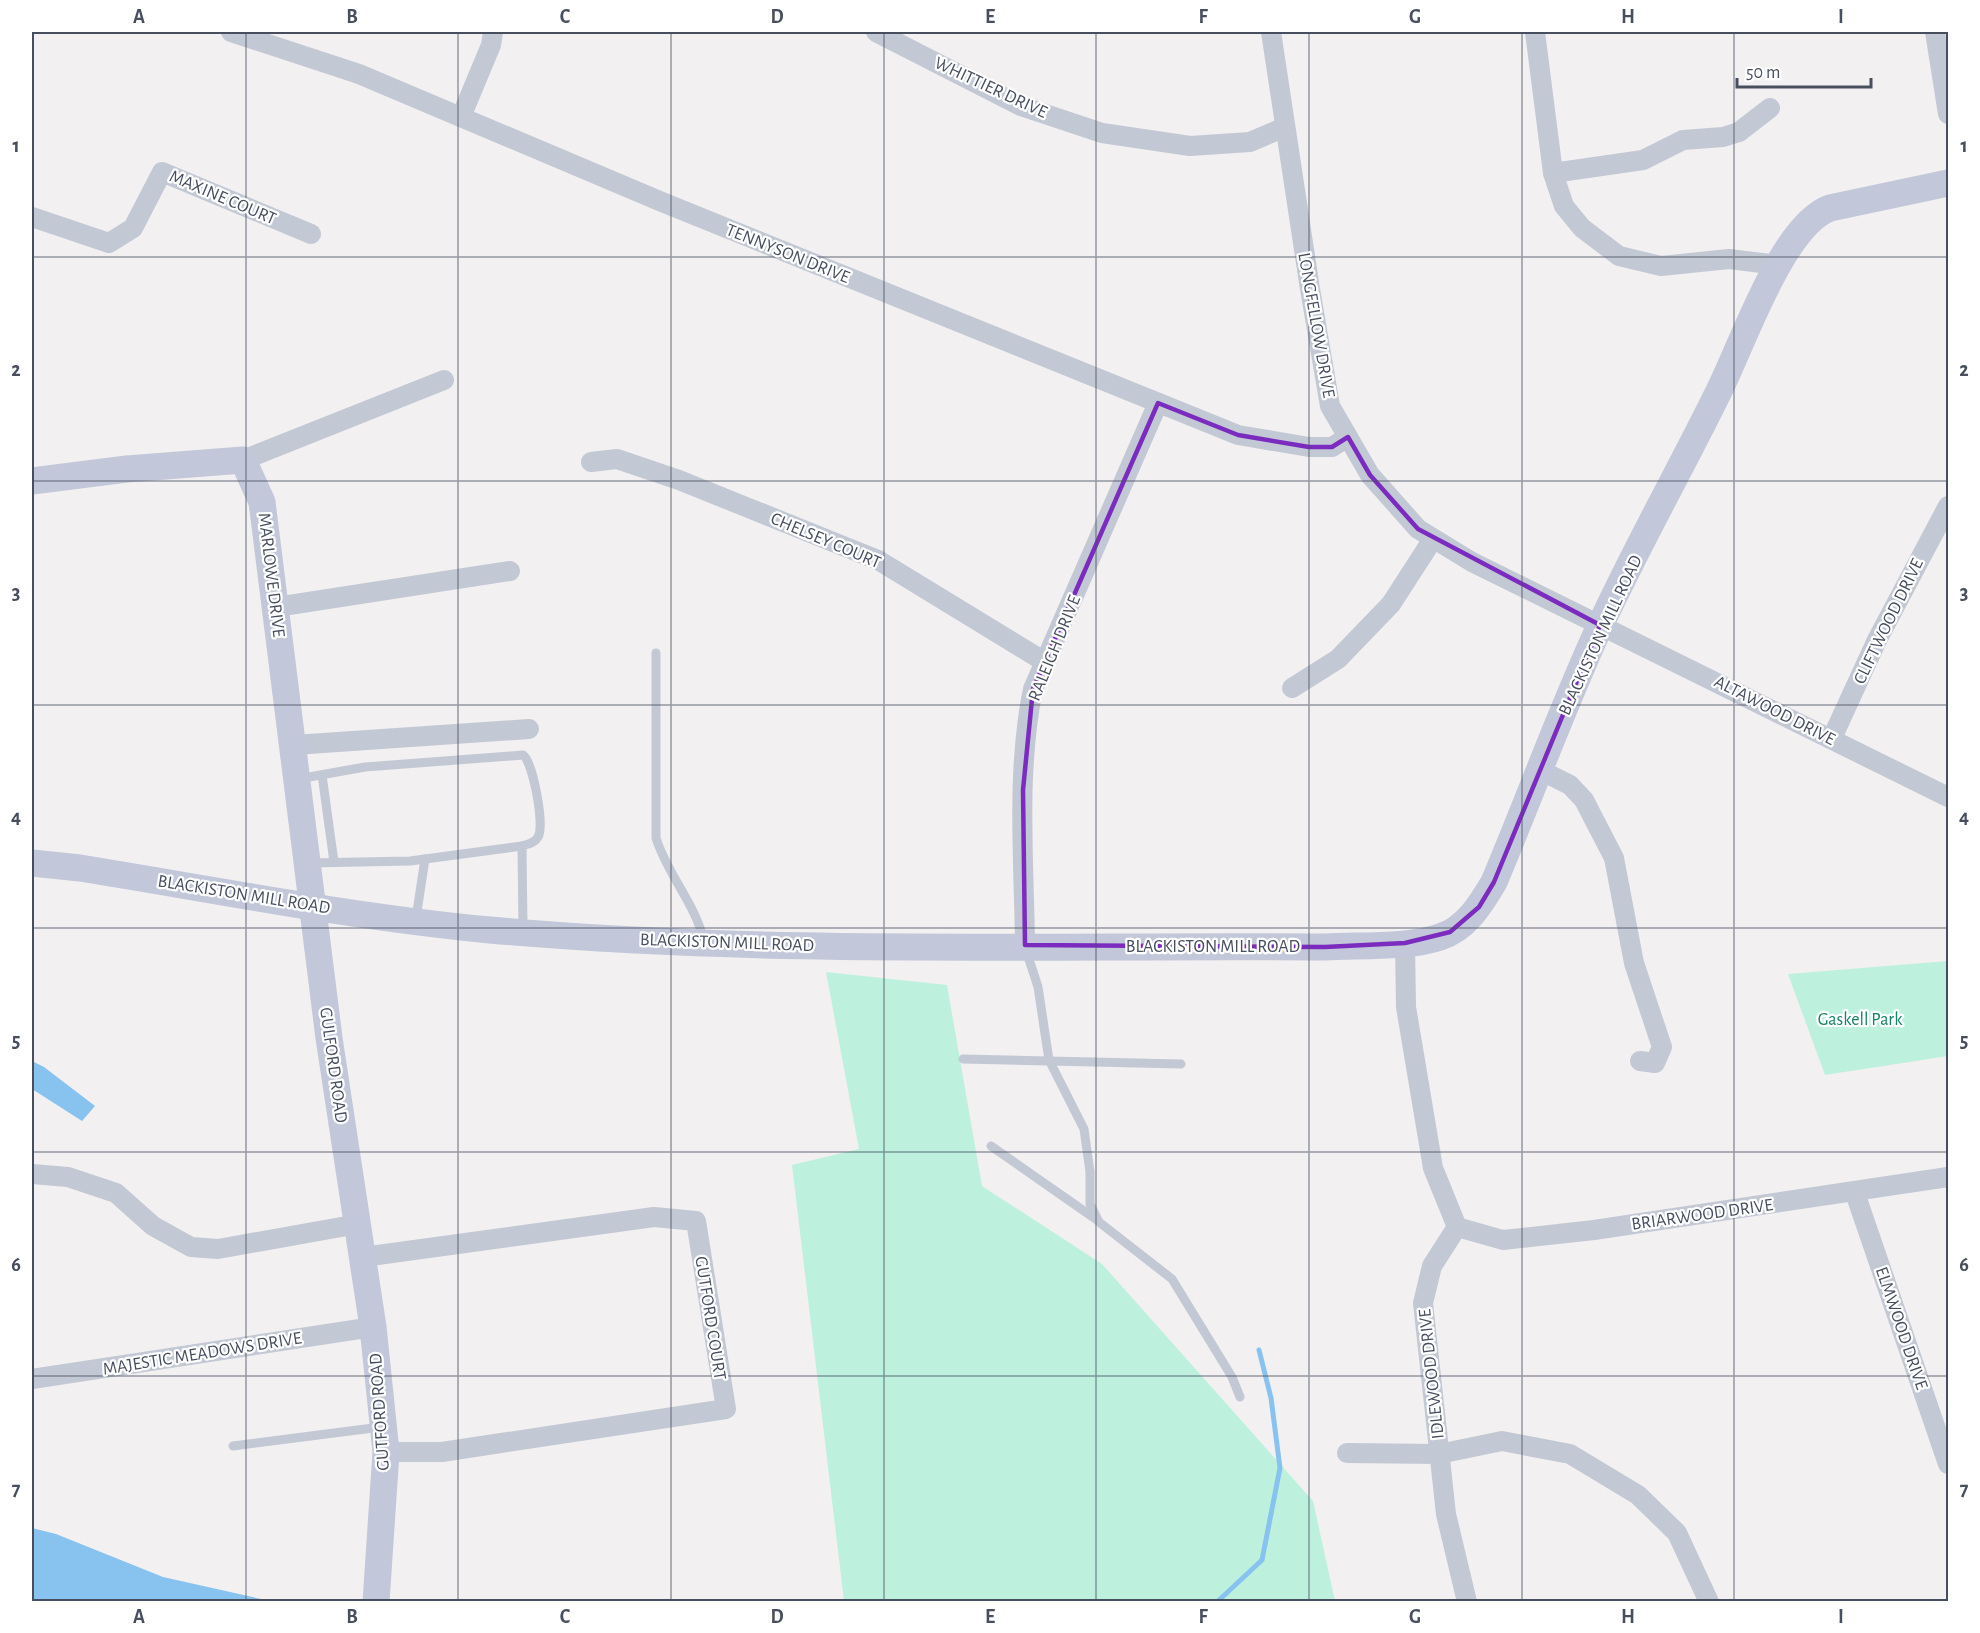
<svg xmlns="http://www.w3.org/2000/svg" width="1980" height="1633" font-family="'Alegreya Sans',sans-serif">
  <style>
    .green { fill: #bdf1dd }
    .water { fill: #88c3f0 }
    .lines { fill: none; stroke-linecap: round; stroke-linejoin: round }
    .stream { stroke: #88c3f0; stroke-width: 5 }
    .lane { stroke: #c3c8d5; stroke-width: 9 }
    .street { stroke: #c3c8d5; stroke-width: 20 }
    .secondary { stroke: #c2c8d9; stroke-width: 27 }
    .marked { fill: none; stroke: #7b2cbf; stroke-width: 4.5; stroke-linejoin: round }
    .grid { fill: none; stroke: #474e5e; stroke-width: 1.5; stroke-opacity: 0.55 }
    .labels { text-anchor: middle; stroke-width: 4.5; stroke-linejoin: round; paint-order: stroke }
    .street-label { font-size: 18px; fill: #474e5e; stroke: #fff }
    .park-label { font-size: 18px; fill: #138465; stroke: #fff }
    .neatline { fill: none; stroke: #474e5e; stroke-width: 2 }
    .grid-label { font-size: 20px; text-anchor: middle; font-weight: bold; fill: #474e5e }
  </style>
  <rect width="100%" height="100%" fill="#f2f0f0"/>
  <g class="green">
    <polygon points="1948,961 1948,1056 1825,1075 1788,974"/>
    <polygon points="826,972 947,985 982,1186 1102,1264 1313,1501 1335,1601 844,1601 792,1165 859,1149"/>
  </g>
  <g class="water">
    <polygon points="32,1061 44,1067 95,1106 82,1121 32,1089"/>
    <polygon points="32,1528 56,1534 163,1577 270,1601 309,1601 32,1601"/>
  </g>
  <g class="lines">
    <polyline class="stream" points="1217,1602 1262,1560 1280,1468 1271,1398 1259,1350"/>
    <g class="lane">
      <path d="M656 653V838C667 874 695 903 704 941"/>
      <polyline points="322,775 334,862"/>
      <path d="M298 779 365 767 523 755C533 762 545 826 538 837 535 843 528 844 522 846L410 861 309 863"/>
      <polyline points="522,846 523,929"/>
      <polyline points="416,918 425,859"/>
      <polyline points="1026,950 1038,987 1049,1060 1084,1129 1090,1172 1090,1204 1099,1222 1172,1279 1232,1377 1240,1397"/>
      <polyline points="963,1059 1181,1064"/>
      <polyline points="991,1146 1097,1220"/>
      <polyline points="233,1446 381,1427"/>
    </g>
    <g class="street">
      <polyline points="231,32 359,74 662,202 1238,435 1309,447 1332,447 1348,437"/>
      <polyline points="876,32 1021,106 1102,133 1190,146 1250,142 1285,127"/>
      <polyline points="1271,32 1310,289 1330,406 1370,475 1418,529 1472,562 1948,797"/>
      <polyline points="1535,32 1553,173 1564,206 1582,228 1619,256 1661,266 1729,259 1778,265"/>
      <polyline points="1935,32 1948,114"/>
      <polyline points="461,117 491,45 493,32"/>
      <polyline points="1553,173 1643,160 1683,140 1723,137 1739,132 1770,108"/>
      <polyline points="32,217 109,243 133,228 162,172 311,234"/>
      <polyline points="243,460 444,380"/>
      <polyline points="591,462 617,459 679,480 878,560 1045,662"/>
      <polyline points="276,607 510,571"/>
      <polyline points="1292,688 1338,659 1391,604 1433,539"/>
      <polyline points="1832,738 1877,640 1948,506"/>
      <polyline points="294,745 529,729"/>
      <polyline points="1540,770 1570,785 1584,800 1614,858 1634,963 1662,1047 1655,1063 1640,1061"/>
      <polyline points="1405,943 1406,1007 1433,1168 1457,1227 1432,1266 1423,1303 1446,1514 1467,1602"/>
      <path d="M1025 945C1024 860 1016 772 1033 689L1158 403"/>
      <polyline points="32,1174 68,1177 116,1193 153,1226 191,1247 218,1249 358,1224"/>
      <polyline points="1855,1193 1948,1464"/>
      <polyline points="1457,1227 1503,1240 1594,1230 1948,1177"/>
      <polyline points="363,1257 654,1217 696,1221 726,1409 442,1452 386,1452"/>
      <polyline points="32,1379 373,1327"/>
      <polyline points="1347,1453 1439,1454 1502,1441 1570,1454 1638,1495 1677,1533 1709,1602"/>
    </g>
    <g class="secondary">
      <polyline points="32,481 127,469 243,460 262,502 329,1038 373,1327 386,1452 376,1602"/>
      <path d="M32 863 80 868C216 890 352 917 490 930 767 955 1047 945 1325 947 1359 945 1409 948 1440 937 1466 929 1481 904 1494 882 1530 797 1561 710 1600 626 1636 548 1679 472 1717 395 1741 349 1781 226 1830 208L1948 183"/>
    </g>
  </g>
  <path class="marked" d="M1158 403 1238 435 1309 447H1332L1348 437 1370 475 1418 529 1600 625 1494 882 1479 907 1450 932 1405 943 1325 947 1025 945 1023 790 1033 689Z"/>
  <path class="grid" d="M246 32V1602M458 32V1602M671 32V1602M884 32V1602M1096 32V1602M1309 32V1602M1522 32V1602M1734 32V1602M32 257H1948M32 481H1948M32 705H1948M32 928H1948M32 1152H1948M32 1376H1948"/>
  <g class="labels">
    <g class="street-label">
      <text transform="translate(991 87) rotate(25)" y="6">WHITTIER DRIVE</text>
      <text transform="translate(223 197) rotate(23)" y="6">MAXINE COURT</text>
      <text transform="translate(788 253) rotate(22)" y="6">TENNYSON DRIVE</text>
      <text transform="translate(1317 325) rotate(80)" y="6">LONGFELLOW DRIVE</text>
      <text transform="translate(826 540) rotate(23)" y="6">CHELSEY COURT</text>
      <text transform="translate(272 575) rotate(83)" y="6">MARLOWE DRIVE</text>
      <text transform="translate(1888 621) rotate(-64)" y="6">CLIFTWOOD DRIVE</text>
      <text transform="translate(1600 635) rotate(-65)" y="6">BLACKISTON MILL ROAD</text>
      <text transform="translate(1054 648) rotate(-68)" y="6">RALEIGH DRIVE</text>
      <text transform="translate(1775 710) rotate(27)" y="6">ALTAWOOD DRIVE</text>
      <text transform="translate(244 894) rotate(9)" y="6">BLACKISTON MILL ROAD</text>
      <text transform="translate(727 942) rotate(2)" y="6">BLACKISTON MILL ROAD</text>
      <text x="1213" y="952">BLACKISTON MILL ROAD</text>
      <text transform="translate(334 1065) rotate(82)" y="6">GULFORD ROAD</text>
      <text transform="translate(1702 1214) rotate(-8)" y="6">BRIARWOOD DRIVE</text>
      <text transform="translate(711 1318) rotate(81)" y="6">GUTFORD COURT</text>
      <text transform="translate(1902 1328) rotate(71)" y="6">ELMWOOD DRIVE</text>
      <text transform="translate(202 1353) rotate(-9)" y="6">MAJESTIC MEADOWS DRIVE</text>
      <text transform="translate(1431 1374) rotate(-96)" y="6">IDLEWOOD DRIVE</text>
      <text transform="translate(379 1412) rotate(-94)" y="6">GUTFORD ROAD</text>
    </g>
    <g class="park-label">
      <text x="1860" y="1025">Gaskell Park</text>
    </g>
  </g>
  <rect width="1980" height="1633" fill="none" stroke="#ffffff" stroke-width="66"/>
  <path d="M1737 78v9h134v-9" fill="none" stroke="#474e5e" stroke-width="3"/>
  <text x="1746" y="78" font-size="18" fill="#474e5e" stroke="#ffffff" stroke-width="4.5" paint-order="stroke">50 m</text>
  <rect x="33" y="33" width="1914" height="1567" class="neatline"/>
  <g class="grid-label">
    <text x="139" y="23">A</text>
    <text x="352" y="23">B</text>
    <text x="565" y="23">C</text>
    <text x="777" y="23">D</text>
    <text x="990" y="23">E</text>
    <text x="1203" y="23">F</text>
    <text x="1415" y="23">G</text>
    <text x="1628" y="23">H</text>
    <text x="1841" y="23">I</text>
    <text x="16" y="152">1</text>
    <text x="1964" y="152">1</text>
    <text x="16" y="376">2</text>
    <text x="1964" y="376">2</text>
    <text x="16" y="599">3</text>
    <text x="1964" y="599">3</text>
    <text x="16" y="823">4</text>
    <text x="1964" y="823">4</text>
    <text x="16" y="1047">5</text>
    <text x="1964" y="1047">5</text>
    <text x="16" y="1271">6</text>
    <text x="1964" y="1271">6</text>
    <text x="16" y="1495">7</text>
    <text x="1964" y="1495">7</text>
    <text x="139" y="1623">A</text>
    <text x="352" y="1623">B</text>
    <text x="565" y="1623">C</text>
    <text x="777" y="1623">D</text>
    <text x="990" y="1623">E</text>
    <text x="1203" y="1623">F</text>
    <text x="1415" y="1623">G</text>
    <text x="1628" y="1623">H</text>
    <text x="1841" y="1623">I</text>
  </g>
</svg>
